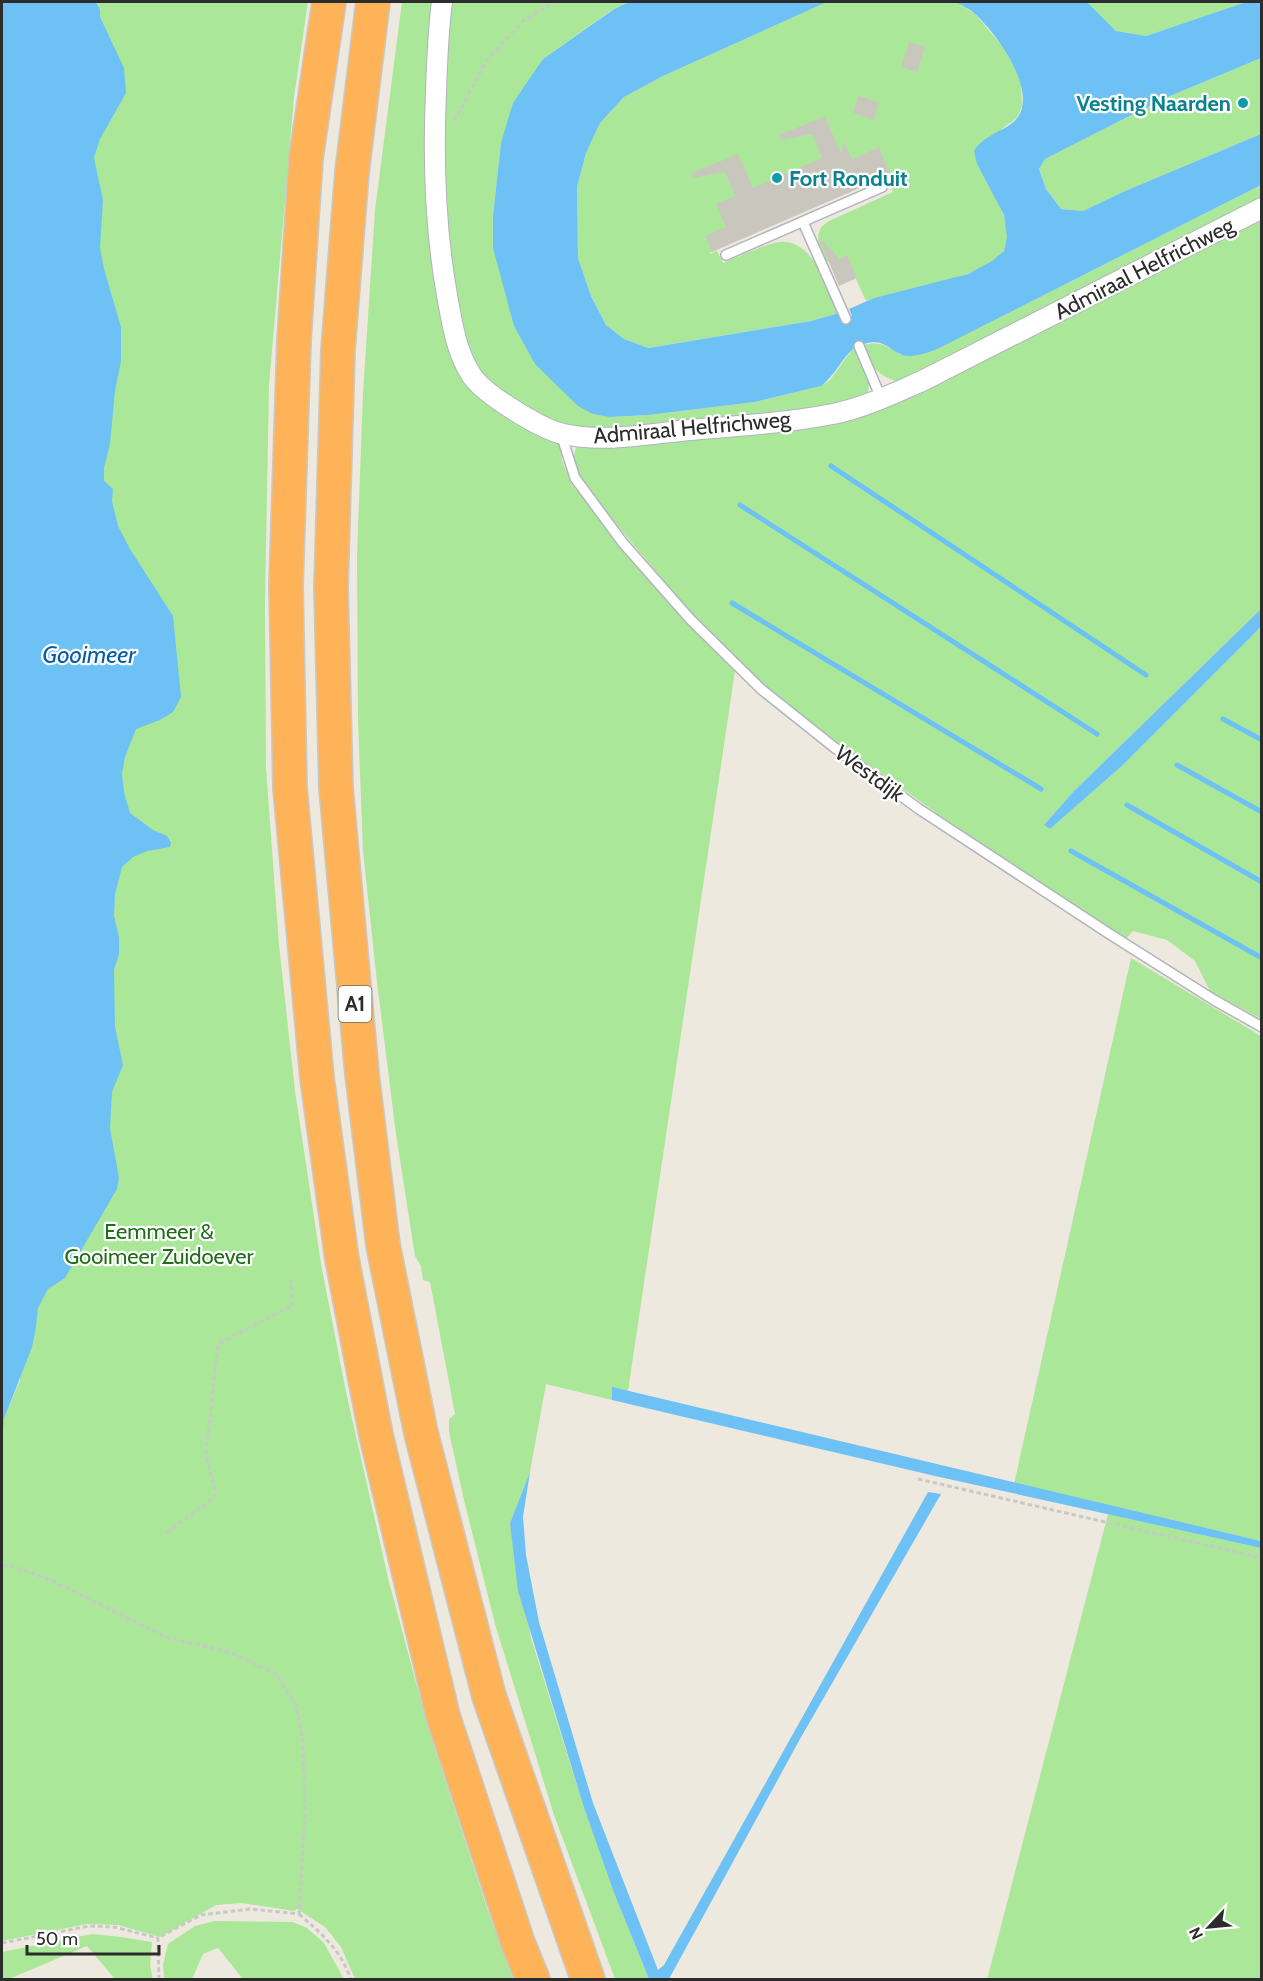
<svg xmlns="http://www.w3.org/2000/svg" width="1263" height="1981" font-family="Cabin,sans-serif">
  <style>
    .green { fill: #abe799 }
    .water { fill: #6ec1f4 }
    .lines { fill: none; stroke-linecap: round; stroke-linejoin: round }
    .stream { stroke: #6ec1f4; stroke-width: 5 }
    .building { fill: #c9c7bd }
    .service-casing { stroke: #b2b3c0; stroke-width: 12 }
    .minor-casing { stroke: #b2b3c0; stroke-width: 22 }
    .motorway-casing { stroke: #c8c8c8; stroke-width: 36 }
    .path { stroke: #c8c8c8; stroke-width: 3; stroke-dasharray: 4.5 3; stroke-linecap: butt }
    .service { stroke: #fff; stroke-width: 9 }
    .minor { stroke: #fff; stroke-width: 20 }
    .motorway { stroke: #ffb359; stroke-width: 33 }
    .culture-dot { fill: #0f9aa8; stroke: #fff; stroke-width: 2 }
    .labels { text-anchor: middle; stroke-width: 4.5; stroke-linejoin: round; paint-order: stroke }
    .shield { fill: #fff; stroke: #6b6b6b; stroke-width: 1.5 }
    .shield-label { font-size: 21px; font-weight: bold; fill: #2c2c2c }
    .culture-label { font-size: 22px; font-weight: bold; fill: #0d838f; stroke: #fff; text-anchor: end }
    .street-label { font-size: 22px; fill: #2c2c2c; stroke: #fff }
    .park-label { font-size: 22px; fill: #206e18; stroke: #fff }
    .water-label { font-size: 24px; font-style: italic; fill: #085da5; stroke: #fff }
  </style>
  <rect width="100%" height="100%" fill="#eee9de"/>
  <g class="green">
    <polygon points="2,2 308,2 294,97 269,385 265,603 266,768 279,945 295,1091 321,1264 346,1392 373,1511 388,1578 429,1731 487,1908 513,1979 355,1979 341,1947 325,1927 297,1909 294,1911 242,1903 216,1905 160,1937 118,1925 87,1924 2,1941 2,1450 4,1419 20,1380"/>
    <polygon points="402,2 437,2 429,136 460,367 555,434 563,450 561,453 562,461 571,483 667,602 735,671 628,1391 612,1388 612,1400 546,1384 530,1472 510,1523 531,1638 584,1808 614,1893 649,1979 615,1979 554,1815 495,1624 464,1500 449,1432 449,1419 455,1414 430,1282 423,1280 421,1266 415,1256 396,1134 377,982 363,851 358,721 357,556 363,393 375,210"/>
    <polygon points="448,2 629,2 613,9 543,59 501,143 493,215 493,248 610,417 648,415 755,402 821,386 830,380 851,351 855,348 869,383 868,394 847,406 594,434 573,429 521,408 489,386 461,339 447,261 439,134"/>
    <path d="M827 2H956L975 14 1004 48 1021 79 1022 106 1017 118 1003 128 977 164C989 186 1008 211 1007 237 1007 240 1005 248 1004 250 989 278 896 290 866 301L855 277 839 285 829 262 821 257C818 243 814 229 829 221L893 192 888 182 893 173 709 253 710 254 717 251 723 263C736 258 767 243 780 242 813 239 829 289 839 313L811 321 647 348 624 339 606 325 591 296 578 258 577 187 586 153 600 123 624 97 663 76Z"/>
    <polygon points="1087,2 1246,2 1146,36 1116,31"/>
    <polygon points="1261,58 1261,134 1125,191 1083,211 1061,209 1046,189 1039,169 1045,159 1163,99"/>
    <path d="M1261 185V201L899 382C875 375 872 366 863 345 879 341 888 345 900 355L967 334Z"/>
    <polygon points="1261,212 1261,609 1073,792 1044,825 1050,829 1123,765 1261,627 1261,1019 1210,991 1195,961 1167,940 1133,931 1126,939 1008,864 841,745 759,682 691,613 601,506 577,471 573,459 576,448 583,443 832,419"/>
    <polygon points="1131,958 1261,1036 1261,1541 1014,1484"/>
    <polygon points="1108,1514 1261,1548 1261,1979 987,1980"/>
    <polygon points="215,1921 293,1922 307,1928 324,1943 344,1979 243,1979 218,1948 203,1954 192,1979 164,1979 163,1965 168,1944 195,1926"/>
    <polygon points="92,1934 121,1937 152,1942 150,1966 153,1979 115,1979 87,1946 9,1979 2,1979 2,1952"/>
  </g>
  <g class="water">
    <polygon points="2,2 96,2 100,10 100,17 124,68 126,93 100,139 94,158 103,200 100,248 104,269 121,327 121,361 115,391 110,444 104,468 104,481 113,489 112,501 118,526 130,549 173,616 181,697 173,712 160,720 136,729 125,757 122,773 124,792 130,813 153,830 167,836 171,843 170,847 147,851 133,857 122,867 115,894 114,916 119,937 119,954 114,970 115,1027 123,1065 112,1092 110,1128 119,1178 117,1189 65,1278 48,1289 38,1308 36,1327 32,1347 4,1419 2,1450"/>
    <path d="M629 2H827L663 76 624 97 600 123 586 153 577 187 578 258 591 296 606 325 624 339 648 348 811 321 839 313 842 320 852 316 849 309 874 298 968 274 992 261 1004 251 1007 237 1004 215 977 164 974 151C985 133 1008 131 1018 117 1037 88 996 33 975 14 970 9 962 6 956 2H1087L1116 31 1146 36 1246 2H1261V58L1163 99 1045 159 1039 169 1046 189 1061 209 1083 211 1125 191 1261 134V185L967 334C950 342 930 355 911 356 890 358 888 331 855 348 845 353 835 376 821 386L755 402 648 415 610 417 593 414 578 406 535 364 514 326 493 248V215L501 143 513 103 543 59 614 9Z"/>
    <polygon points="1261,609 1261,627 1123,765 1050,829 1044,825 1073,792"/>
    <polygon points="612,1387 1261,1541 1261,1548 935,1476 612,1400"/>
    <polygon points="530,1472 523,1517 526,1555 539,1622 593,1803 658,1970 664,1965 928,1492 941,1494 800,1739 669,1979 649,1979 614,1893 584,1808 518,1591 510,1523"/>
  </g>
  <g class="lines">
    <g class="stream">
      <polyline points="831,466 1146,675"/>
      <polyline points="740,505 1097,734"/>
      <polyline points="732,603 1041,789"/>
      <polyline points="1223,719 1262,740"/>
      <polyline points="1177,765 1262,812"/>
      <polyline points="1127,805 1262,882"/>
      <polyline points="1071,851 1262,958"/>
    </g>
  </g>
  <g class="building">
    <polygon points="909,42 925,47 917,72 901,67"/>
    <polygon points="858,96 879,102 874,120 853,113"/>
    <polygon points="825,116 841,154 844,142 852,159 879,147 890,175 712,252 705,236 726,227 716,204 735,196 725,172 693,178 692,173 738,154 753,188 822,158 812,134 780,140 779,135"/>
    <polygon points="818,236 840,259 847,255 856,276 855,279 839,286"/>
  </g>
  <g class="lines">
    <defs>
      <g id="service">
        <polyline points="803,222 846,319"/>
        <polyline points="726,255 882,187"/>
        <polyline points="859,346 881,398"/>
        <polyline points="561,434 575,478 623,543 690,619 761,689 835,748 919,809 1108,933 1214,1000 1262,1027"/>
      </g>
      <path id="minor" d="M442 2C438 32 437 61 436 92 433 159 435 228 447 295 452 323 456 352 472 376 485 395 541 429 563 434 604 443 648 434 689 430 737 426 786 423 833 414 864 408 894 393 922 381L1262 208"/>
      <g id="motorway">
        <polyline points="329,2 306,158 294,340 286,586 290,788 317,1078 342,1259 376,1435 443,1716 518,1943 533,1980"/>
        <polyline points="373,2 352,172 338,350 331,588 336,788 362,1074 383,1245 421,1433 489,1696 588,1980"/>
      </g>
    </defs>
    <use href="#service" class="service-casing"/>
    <use href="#minor" class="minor-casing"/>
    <use href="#motorway" class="motorway-casing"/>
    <g class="path">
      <polyline points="454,121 487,60 523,21 555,2"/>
      <polyline points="918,1479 1262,1558"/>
      <polyline points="166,1533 216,1496 206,1453 218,1344 293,1305 290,1276"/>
      <polyline points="2,1565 15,1567 55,1582 168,1638 230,1652 277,1675 296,1705 303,1741 305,1812 299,1914 250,1909 201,1915 158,1938 159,1980"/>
      <path d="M299 1914C322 1934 341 1950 351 1980"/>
      <polyline points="2,1943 89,1926 114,1927 158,1938"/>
    </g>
    <use href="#service" class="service"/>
    <use href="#minor" class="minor"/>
    <use href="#motorway" class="motorway"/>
  </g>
  <g class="culture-dot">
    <circle cx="1243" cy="103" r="6"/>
    <circle cx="777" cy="178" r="6"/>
  </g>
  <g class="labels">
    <rect class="shield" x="338.5" y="986" width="33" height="36" rx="4.5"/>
    <g class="shield-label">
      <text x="355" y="1011">A1</text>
    </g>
    <g class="culture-label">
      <text x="1231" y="111">Vesting Naarden</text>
      <text x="789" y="186" text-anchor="start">Fort Ronduit</text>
    </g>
    <g class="street-label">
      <text transform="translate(1144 268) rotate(-27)" y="8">Admiraal Helfrichweg</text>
      <text transform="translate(692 427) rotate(-5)" y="8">Admiraal Helfrichweg</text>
      <text transform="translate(870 773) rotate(36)" y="8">Westdijk</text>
    </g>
    <g class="park-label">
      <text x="159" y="1239">Eemmeer &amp;<tspan x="159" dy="25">Gooimeer Zuidoever</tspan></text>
    </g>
    <g class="water-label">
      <text x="89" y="663">Gooimeer</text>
    </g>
  </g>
  <rect width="1263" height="1981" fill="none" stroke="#2c2c2c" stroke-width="6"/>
  <g transform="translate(1209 1927) rotate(244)" stroke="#ffffff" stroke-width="4.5" paint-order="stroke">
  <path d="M0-4.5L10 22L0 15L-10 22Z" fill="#2c2c2c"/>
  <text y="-9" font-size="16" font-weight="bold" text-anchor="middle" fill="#2c2c2c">N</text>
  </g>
  <path d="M27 1945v9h132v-9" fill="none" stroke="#2c2c2c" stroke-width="3"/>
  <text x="36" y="1945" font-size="18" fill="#2c2c2c" stroke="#ffffff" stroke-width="4.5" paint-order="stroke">50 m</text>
</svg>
